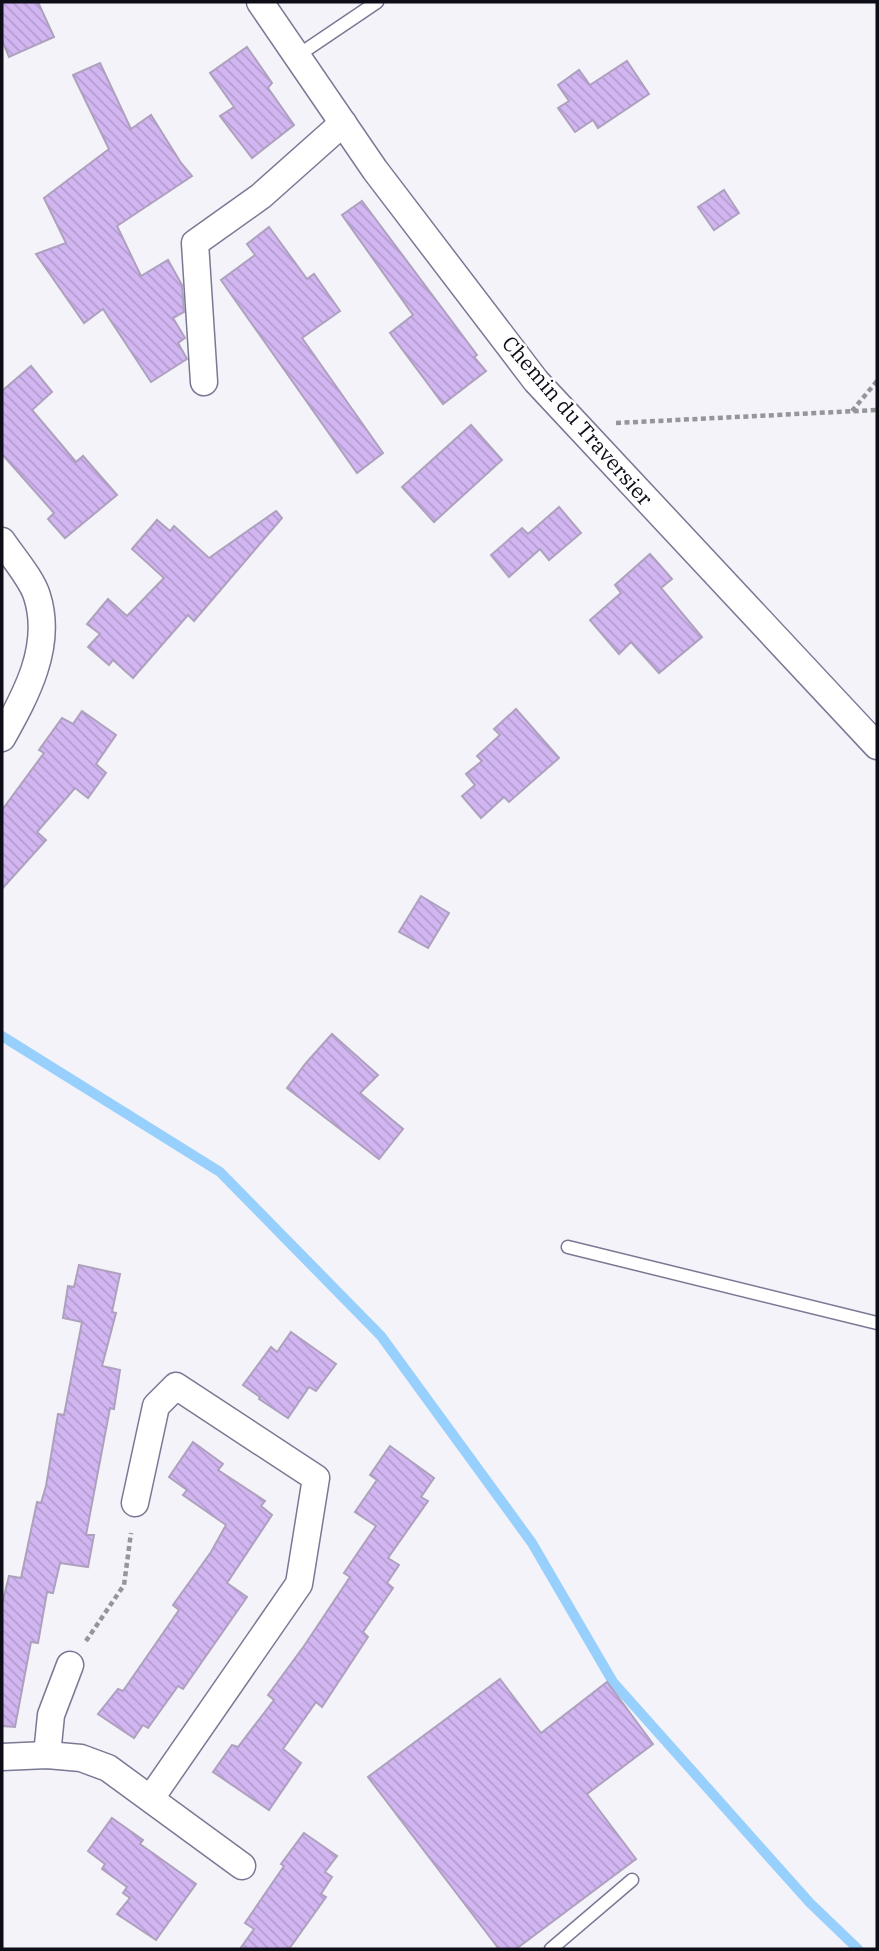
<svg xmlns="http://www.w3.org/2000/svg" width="879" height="1951" font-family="'IBM Plex Serif',serif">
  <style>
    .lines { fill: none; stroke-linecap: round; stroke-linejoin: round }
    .stream { stroke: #97cffd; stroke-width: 10 }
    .building { fill: url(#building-back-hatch); stroke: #aea1be; stroke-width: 2 }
    .service-casing { stroke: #797995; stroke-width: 15 }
    .minor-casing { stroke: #797995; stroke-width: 29 }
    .path { stroke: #95959d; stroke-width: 4.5; stroke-dasharray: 5 3.5; stroke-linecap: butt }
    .service { stroke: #fff; stroke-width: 12 }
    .minor { stroke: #fff; stroke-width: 26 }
    .labels { text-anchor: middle; stroke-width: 5; stroke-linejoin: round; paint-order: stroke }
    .street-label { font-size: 21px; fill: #0d0d18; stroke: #fff }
  </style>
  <defs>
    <pattern id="building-back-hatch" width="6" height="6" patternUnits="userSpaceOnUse" patternTransform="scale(1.75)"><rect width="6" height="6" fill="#d2b6f2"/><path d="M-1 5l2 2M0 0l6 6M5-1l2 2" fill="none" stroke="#b39bcf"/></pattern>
  </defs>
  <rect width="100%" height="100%" fill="#f3f3f9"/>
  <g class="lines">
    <polyline class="stream" points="2,1036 220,1172 381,1336 532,1543 613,1682 810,1903 858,1949"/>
  </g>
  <g class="building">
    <polygon points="2,2 38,2 54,37 9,57 2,40"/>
    <polygon points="247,47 272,83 268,88 294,125 252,158 220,116 234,107 210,73"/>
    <polygon points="627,61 649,94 598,128 593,120 575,132 558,108 569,101 558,85 579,70 590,85"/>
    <polygon points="100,63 131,129 151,115 181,163 192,176 117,226 141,276 168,260 182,285 184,312 173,318 185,338 178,343 187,359 151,382 103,309 84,323 36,254 66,243 44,198 109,149 73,75"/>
    <polygon points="724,190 739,213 714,230 698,207"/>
    <polygon points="362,201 477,355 474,357 486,371 443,404 390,333 413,315 342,215"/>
    <polygon points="269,227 307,279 314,274 340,311 302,338 383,453 357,473 221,280 255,255 247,244"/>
    <polygon points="31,366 52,392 32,410 76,462 83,456 117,495 65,538 48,519 54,513 2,454 2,391"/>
    <polygon points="471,425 502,460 434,522 402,487"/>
    <polygon points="559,507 581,533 549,560 540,549 509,577 491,555 522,528 528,534"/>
    <polygon points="276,511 282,518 194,621 188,615 133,678 113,660 109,665 88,647 100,634 87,624 108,599 127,616 164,578 132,549 157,520 170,531 174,526 209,558"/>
    <polygon points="650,554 672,579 661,588 702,637 659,673 631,642 619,654 590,620 621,593 615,585"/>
    <polygon points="516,709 559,758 509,802 504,797 481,818 462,796 475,785 466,774 482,761 477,756 500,735 494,729"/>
    <polygon points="82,711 116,735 96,764 106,773 88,798 75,788 37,832 46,840 2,889 2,810 44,753 39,750 62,718 73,724"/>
    <polygon points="421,896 449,913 428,948 399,932"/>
    <polygon points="332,1034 378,1075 360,1093 403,1129 379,1159 287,1088 306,1063"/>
    <polygon points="79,1265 120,1274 112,1312 116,1313 102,1366 120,1370 114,1409 110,1408 86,1535 94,1535 88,1567 60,1563 53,1593 47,1592 38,1643 31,1642 15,1727 2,1726 2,1604 9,1576 21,1578 37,1502 41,1503 46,1486 58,1414 64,1415 82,1322 63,1318 68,1286 74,1287"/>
    <polygon points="291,1332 336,1364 316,1391 309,1387 288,1418 259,1399 260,1397 243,1385 271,1347 277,1352"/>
    <polygon points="193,1442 223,1464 218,1470 265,1501 261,1506 272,1515 227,1583 247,1597 183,1689 178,1686 148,1728 143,1725 134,1738 98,1714 118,1689 123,1691 179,1610 173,1605 211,1552 226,1525 183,1495 187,1490 169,1477"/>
    <polygon points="390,1446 434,1478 421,1497 428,1501 388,1558 399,1565 387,1583 393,1588 363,1632 368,1637 322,1707 316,1702 283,1749 301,1763 269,1810 213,1772 232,1745 238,1747 274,1700 268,1695 304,1646 350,1577 344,1573 376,1526 355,1512 377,1480 370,1475"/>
    <polygon points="500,1679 541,1733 607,1682 653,1744 587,1794 636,1859 516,1949 499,1949 368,1777"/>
    <polygon points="112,1818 143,1840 140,1844 196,1884 156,1940 117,1914 130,1898 123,1893 127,1887 102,1869 105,1864 88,1851"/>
    <polygon points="304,1833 337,1856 325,1872 332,1877 321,1894 326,1897 289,1949 240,1949 254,1929 245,1923 284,1866 281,1864"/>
  </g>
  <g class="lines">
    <defs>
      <g id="service">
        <polyline points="297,56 377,2"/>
        <polyline points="568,1247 877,1323"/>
        <polyline points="551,1949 632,1880"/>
      </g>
      <g id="minor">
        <polyline points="260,2 375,170 536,381 877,746"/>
        <polyline points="204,382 195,243 261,196 343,123"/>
        <path d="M2 541C12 556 32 579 37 596 53 646 26 695 2 738"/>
        <polyline points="135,1503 156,1406 176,1386 316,1478 299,1584 151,1798"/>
        <polyline points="47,1755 51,1715 70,1665"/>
        <polyline points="2,1757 47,1755 81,1758 108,1768 242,1866"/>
      </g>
    </defs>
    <use href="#service" class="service-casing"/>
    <use href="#minor" class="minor-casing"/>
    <g class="path">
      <polyline points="852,411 877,381"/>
      <polyline points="616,423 877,410"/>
      <polyline points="86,1641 124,1585 131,1533"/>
    </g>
    <use href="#service" class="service"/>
    <use href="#minor" class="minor"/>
  </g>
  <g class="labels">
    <g class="street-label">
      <text transform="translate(577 421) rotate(49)" y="7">Chemin du Traversier</text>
    </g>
  </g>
  <rect width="879" height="1951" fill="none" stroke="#0d0d18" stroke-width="7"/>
</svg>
